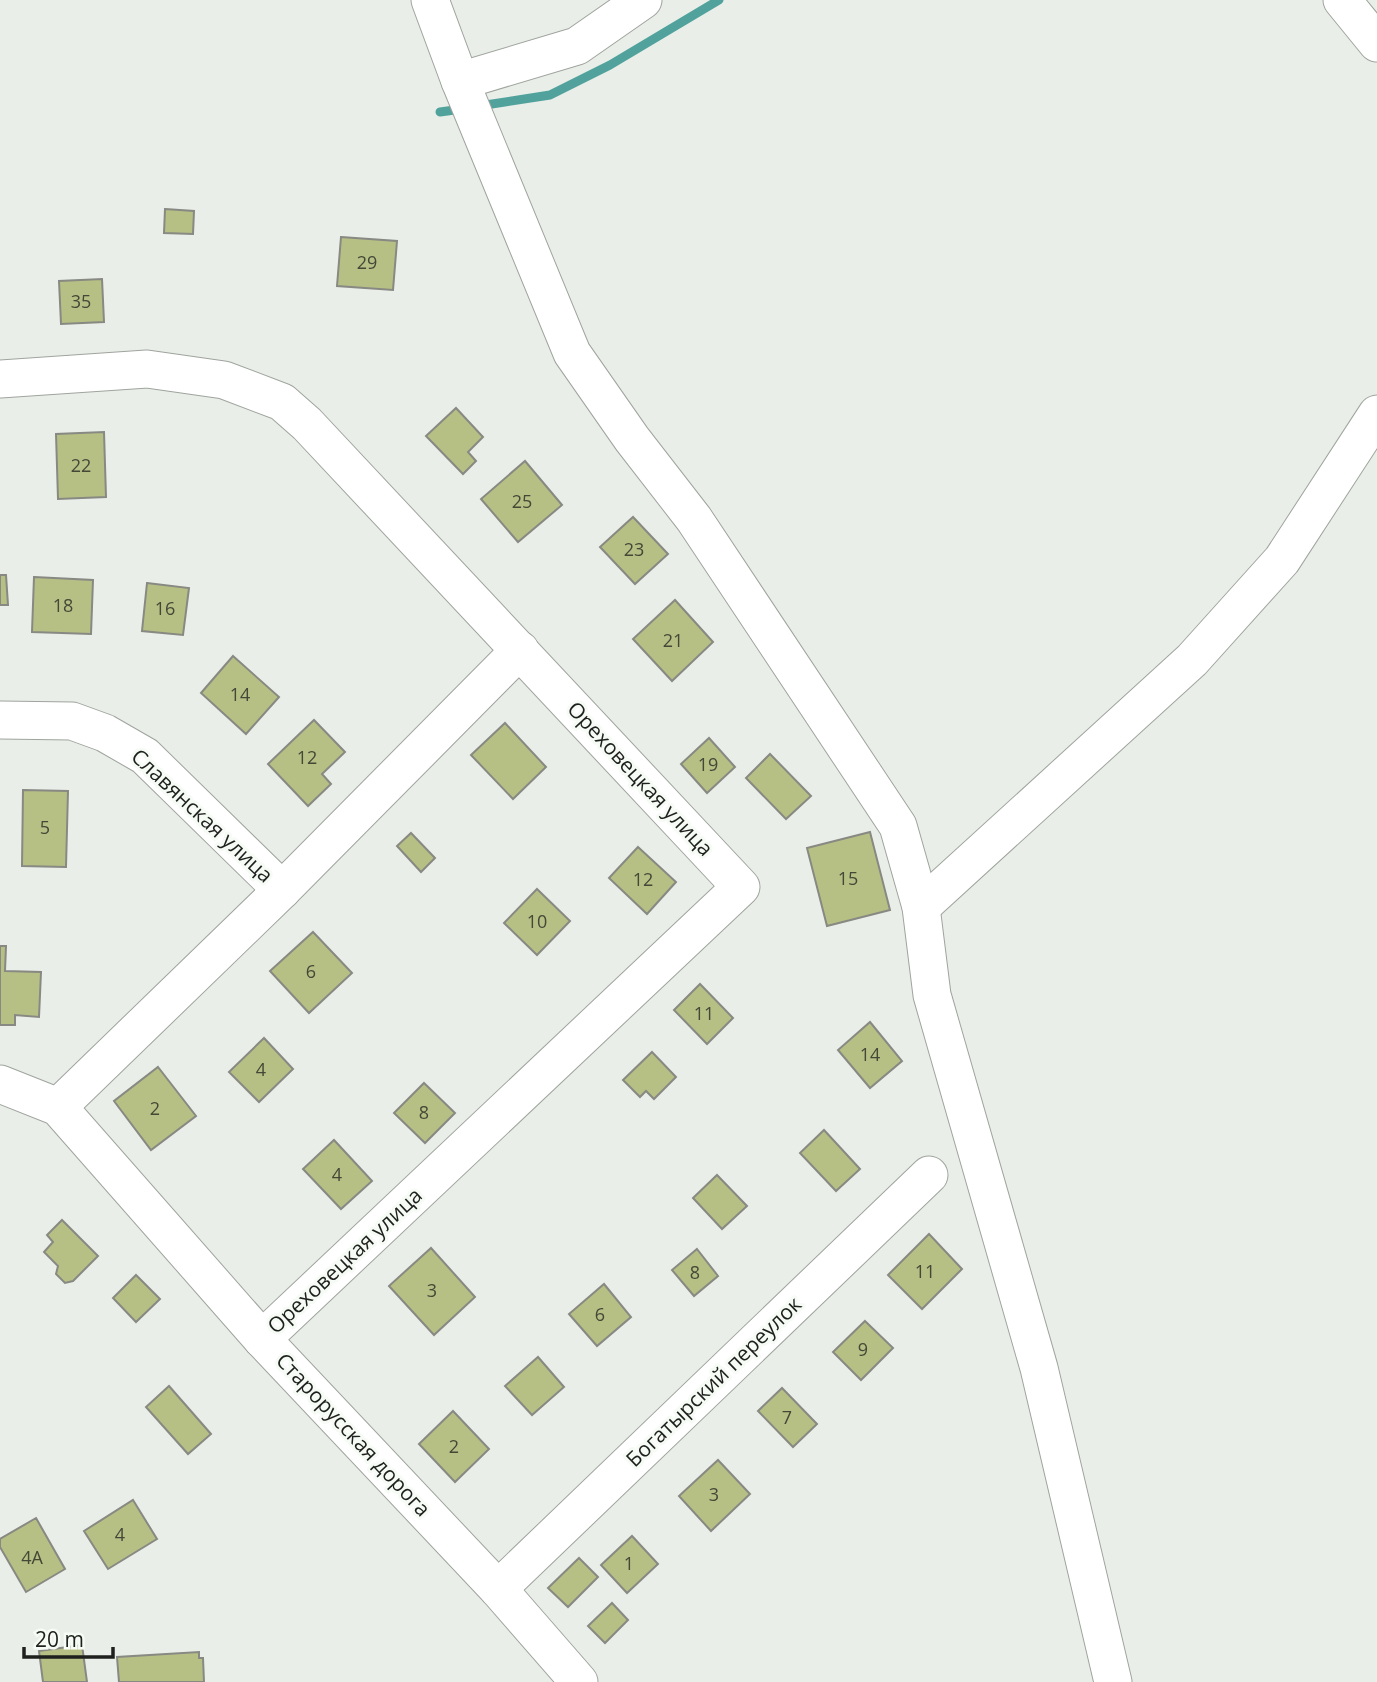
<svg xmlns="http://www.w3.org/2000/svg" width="1377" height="1682" font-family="'Open Sans',sans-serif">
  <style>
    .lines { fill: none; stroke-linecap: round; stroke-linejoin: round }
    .stream { stroke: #51a29d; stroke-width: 9 }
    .building { fill: #b6c085; stroke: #878982; stroke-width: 2 }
    .minor-casing { stroke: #9fa49e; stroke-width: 39 }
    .minor { stroke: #fff; stroke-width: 37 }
    .labels { text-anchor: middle; stroke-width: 6; stroke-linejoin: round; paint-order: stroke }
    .number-label { font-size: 18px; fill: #444837 }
    .street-label { font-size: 21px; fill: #1e201d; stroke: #f6fbf5 }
  </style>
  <rect width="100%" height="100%" fill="#e9eee8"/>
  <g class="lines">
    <g class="stream">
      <polyline points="479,106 550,95 610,65 719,0"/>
      <polyline points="440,112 462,109"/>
    </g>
  </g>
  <g class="building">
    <polygon points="165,209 194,211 193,234 164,233"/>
    <polygon points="341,237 397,241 393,290 337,286"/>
    <polygon points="102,279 104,322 61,324 59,281"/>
    <polygon points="456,408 483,437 468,452 476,461 463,474 426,436"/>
    <polygon points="104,432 106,497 58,499 56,434"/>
    <polygon points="525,461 562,505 518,542 481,499"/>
    <polygon points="633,517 668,554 635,584 600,547"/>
    <polygon points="0,575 6,575 8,605 0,605"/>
    <polygon points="34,577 93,580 91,634 32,632"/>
    <polygon points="147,583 189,588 183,635 142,631"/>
    <polygon points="675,600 713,642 672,681 633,639"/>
    <polygon points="233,656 279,697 246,734 201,693"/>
    <polygon points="314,720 345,752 322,774 331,784 308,806 268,764"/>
    <polygon points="505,723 546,767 513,799 471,755"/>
    <polygon points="709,738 735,767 707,793 681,764"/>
    <polygon points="770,754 811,796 786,819 746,778"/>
    <polygon points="23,790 68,791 66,867 22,866"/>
    <polygon points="870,832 890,910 827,926 807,848"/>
    <polygon points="411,833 435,858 421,872 397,846"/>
    <polygon points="638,847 676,882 647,914 609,878"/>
    <polygon points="537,889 570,921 537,955 504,923"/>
    <polygon points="313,932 352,973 309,1013 270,971"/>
    <polygon points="0,946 6,946 5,971 41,972 39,1017 15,1015 15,1025 0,1025"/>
    <polygon points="700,984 733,1018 707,1044 674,1010"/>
    <polygon points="870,1022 902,1061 870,1088 838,1050"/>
    <polygon points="264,1038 293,1069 259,1102 229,1072"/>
    <polygon points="652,1052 676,1077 654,1099 646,1091 640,1097 623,1080"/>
    <polygon points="158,1067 196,1116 151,1150 114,1101"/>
    <polygon points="424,1083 455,1113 425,1143 394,1113"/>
    <polygon points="824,1130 860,1169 836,1191 800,1153"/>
    <polygon points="334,1140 372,1181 341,1209 303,1169"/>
    <polygon points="717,1175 747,1206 722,1229 693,1198"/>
    <polygon points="62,1220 98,1256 73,1281 65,1283 56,1274 58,1266 44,1252 53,1242 47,1235"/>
    <polygon points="929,1234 962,1269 922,1309 888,1275"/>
    <polygon points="431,1248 475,1297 434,1335 389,1286"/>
    <polygon points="697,1249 718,1276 694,1296 672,1270"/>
    <polygon points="136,1275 160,1299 136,1322 113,1298"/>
    <polygon points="604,1284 631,1317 597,1346 569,1314"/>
    <polygon points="865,1321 893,1348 861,1380 833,1352"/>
    <polygon points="538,1357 564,1387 532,1415 505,1386"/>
    <polygon points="169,1386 211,1434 188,1454 146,1407"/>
    <polygon points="782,1388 817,1424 793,1447 758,1411"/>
    <polygon points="453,1411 489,1449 455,1482 419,1444"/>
    <polygon points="718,1460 750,1494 711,1531 679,1496"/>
    <polygon points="133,1500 157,1539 108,1569 84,1531"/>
    <polygon points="36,1518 65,1569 26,1592 0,1547 0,1539"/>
    <polygon points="632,1536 658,1564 627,1593 601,1565"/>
    <polygon points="579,1558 598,1577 568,1607 548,1588"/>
    <polygon points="612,1603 628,1620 605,1643 588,1626"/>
    <polygon points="82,1645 87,1682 43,1682 39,1651"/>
    <polygon points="199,1652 199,1658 203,1658 204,1682 119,1682 117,1657"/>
  </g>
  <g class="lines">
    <defs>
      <g id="minor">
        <polyline points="430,0 460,81 572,353 632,439 694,519 898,826 921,907 932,995 1039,1368 1113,1682"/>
        <polyline points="1342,0 1377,43"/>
        <polyline points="460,81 577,46 643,0"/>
        <polyline points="0,379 147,369 224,380 282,402 307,424 741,887 262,1339"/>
        <polyline points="0,720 72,721 105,733 145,756 282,890"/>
        <polyline points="921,907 1192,660 1282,560 1377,414"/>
        <polyline points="0,1084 58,1107 262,1339 498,1589 579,1682"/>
        <polyline points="58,1107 282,890 520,650"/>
        <polyline points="498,1589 929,1175"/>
      </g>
    </defs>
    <use href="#minor" class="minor-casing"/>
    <use href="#minor" class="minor"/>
  </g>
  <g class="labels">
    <g class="number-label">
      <text x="367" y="269">29</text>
      <text x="81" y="308">35</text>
      <text x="81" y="472">22</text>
      <text x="522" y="508">25</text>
      <text x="634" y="556">23</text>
      <text x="63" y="612">18</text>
      <text x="165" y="615">16</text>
      <text x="673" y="647">21</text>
      <text x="240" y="701">14</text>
      <text x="307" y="764">12</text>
      <text x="708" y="771">19</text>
      <text x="45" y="834">5</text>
      <text x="848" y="885">15</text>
      <text x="643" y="886">12</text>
      <text x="537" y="928">10</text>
      <text x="311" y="978">6</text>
      <text x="704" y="1020">11</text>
      <text x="870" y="1061">14</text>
      <text x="261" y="1076">4</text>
      <text x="155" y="1115">2</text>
      <text x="424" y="1119">8</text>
      <text x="337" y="1181">4</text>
      <text x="925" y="1278">11</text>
      <text x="695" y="1279">8</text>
      <text x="432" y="1297">3</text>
      <text x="600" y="1321">6</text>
      <text x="863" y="1356">9</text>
      <text x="787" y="1424">7</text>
      <text x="454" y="1453">2</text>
      <text x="714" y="1501">3</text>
      <text x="120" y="1541">4</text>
      <text x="32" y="1564">4А</text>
      <text x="629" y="1570">1</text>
    </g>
    <g class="street-label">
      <text transform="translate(640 779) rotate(47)" y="7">Ореховецкая улица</text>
      <text transform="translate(202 816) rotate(43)" y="7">Славянская улица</text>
      <text transform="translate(345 1261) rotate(-43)" y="7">Ореховецкая улица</text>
      <text transform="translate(714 1382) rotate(-44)" y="7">Богатырский переулок</text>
      <text transform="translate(353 1435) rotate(47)" y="7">Старорусская дорога</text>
    </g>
  </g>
  <path d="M24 1647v10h89v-10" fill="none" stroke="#1e201d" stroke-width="3.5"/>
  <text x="35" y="1647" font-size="21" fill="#1e201d" stroke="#f6fbf5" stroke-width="5" paint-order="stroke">20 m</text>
</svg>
